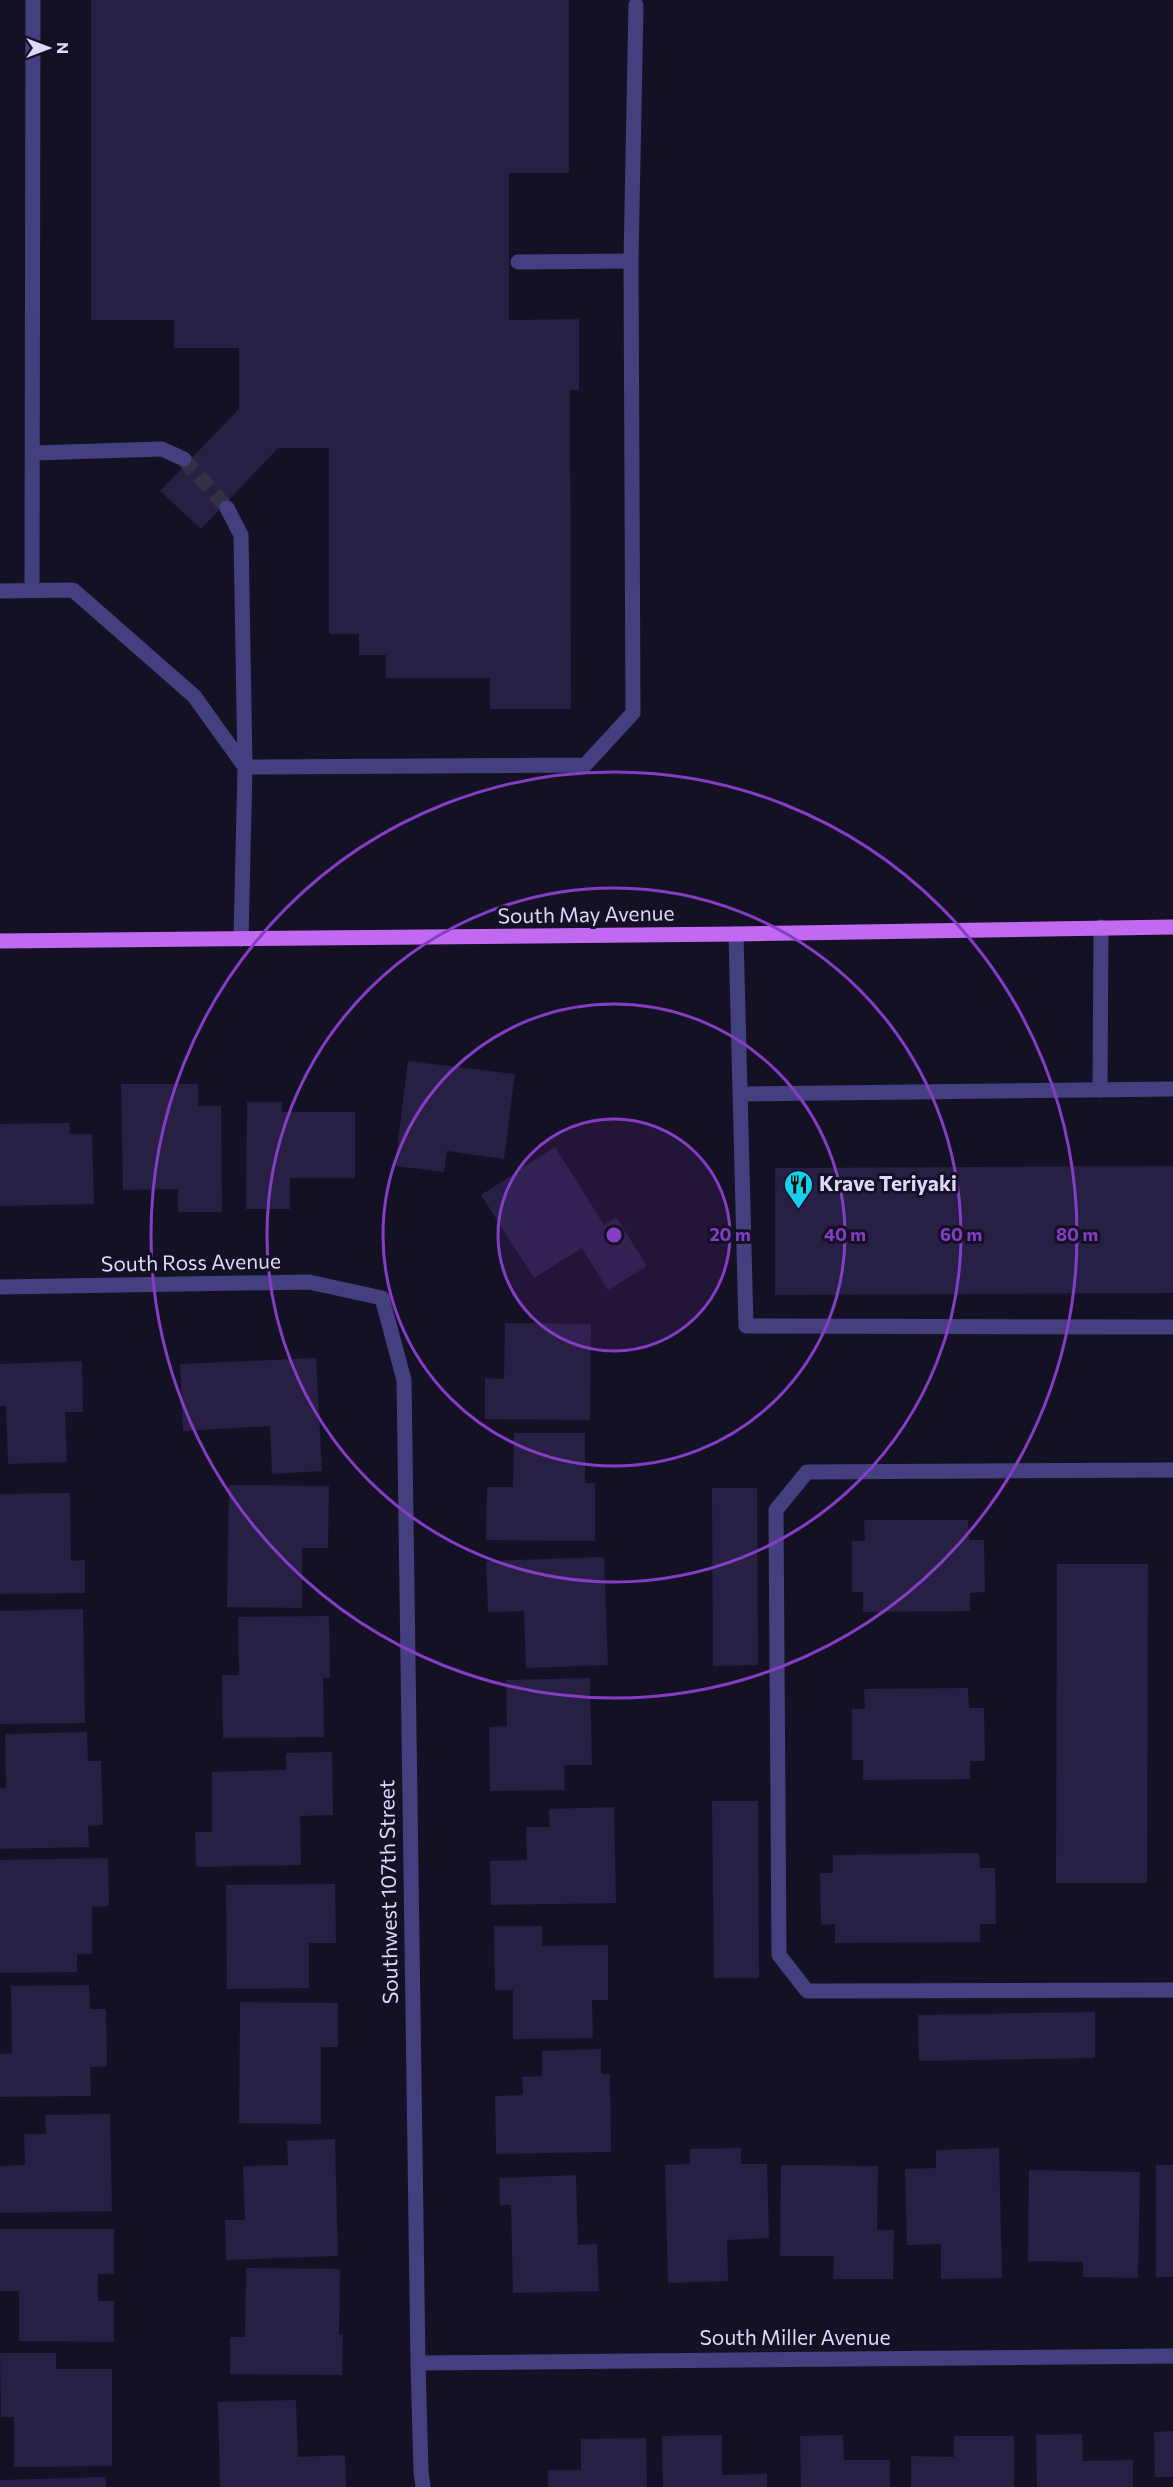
<svg xmlns="http://www.w3.org/2000/svg" width="1173" height="2487" font-family="Commissioner,sans-serif">
  <style>
    .building { fill: #271f44 }
    .lines { fill: none; stroke-linecap: round; stroke-linejoin: round }
    .minor-tunnel { stroke: #332f45; stroke-width: 15; stroke-dasharray: 15 8; stroke-linecap: butt }
    .minor { stroke: #444080; stroke-width: 15 }
    .major { stroke: #c269f2; stroke-width: 15 }
    .ring { fill: none; stroke: #853dc5; stroke-width: 3 }
    .labels { text-anchor: middle; stroke-width: 6; stroke-linejoin: round; paint-order: stroke }
    .street-label { font-size: 21px; fill: #ddd8fc; stroke: #151125 }
    .poi-label { font-size: 21px; font-weight: bold; fill: #ddd8fc; stroke: #151125; text-anchor: start }
    .centre { fill: #853dc5; stroke: #151125; stroke-width: 3 }
    .ring-label { font-size: 18px; text-anchor: middle; font-weight: bold; fill: #853dc5; stroke: #151125; stroke-width: 6; stroke-linejoin: round; paint-order: stroke }
  </style>
  <rect width="100%" height="100%" fill="#151125"/>
  <g class="building">
    <polygon points="91,0 569,0 569,173 509,173 509,320 579,319 579,390 570,390 571,709 490,709 490,678 386,678 386,655 359,655 359,634 329,634 329,448 278,448 201,529 160,491 239,409 239,348 174,348 174,320 91,320"/>
    <polygon points="408,1061 515,1074 504,1159 447,1151 444,1172 395,1166"/>
    <polygon points="121,1084 198,1084 198,1106 221,1106 222,1212 178,1212 178,1189 123,1190"/>
    <polygon points="247,1102 282,1102 282,1112 355,1112 355,1178 290,1178 290,1209 246,1209"/>
    <polygon points="69,1123 70,1134 92,1134 94,1204 0,1206 0,1124"/>
    <polygon points="555,1147 604,1225 616,1217 647,1266 608,1290 582,1248 534,1278 481,1195"/>
    <polygon points="1173,1166 1173,1293 775,1295 775,1168"/>
    <polygon points="505,1323 591,1324 590,1420 485,1419 485,1378 504,1379"/>
    <polygon points="316,1358 322,1471 272,1474 270,1426 183,1431 180,1364"/>
    <polygon points="82,1361 83,1412 65,1412 67,1462 8,1464 6,1406 0,1406 0,1364"/>
    <polygon points="514,1433 585,1433 585,1483 595,1483 595,1541 486,1540 487,1487 513,1487"/>
    <polygon points="229,1485 329,1486 328,1548 302,1548 302,1608 227,1607"/>
    <polygon points="712,1488 757,1488 758,1665 713,1666"/>
    <polygon points="70,1493 71,1561 85,1560 85,1593 0,1594 0,1494"/>
    <polygon points="864,1520 968,1520 969,1540 984,1540 985,1592 970,1593 970,1611 863,1612 863,1592 852,1592 852,1541 865,1541"/>
    <polygon points="604,1557 608,1665 526,1668 524,1611 488,1612 486,1561"/>
    <polygon points="1057,1564 1148,1564 1147,1883 1056,1883"/>
    <polygon points="83,1609 85,1723 0,1724 0,1611"/>
    <polygon points="329,1616 330,1678 323,1678 324,1737 223,1738 222,1675 239,1675 238,1617"/>
    <polygon points="590,1678 592,1765 564,1765 565,1790 490,1791 489,1727 507,1726 506,1680"/>
    <polygon points="968,1688 969,1708 984,1708 985,1761 970,1761 970,1779 863,1780 863,1760 852,1760 852,1709 865,1709 864,1689"/>
    <polygon points="87,1732 88,1761 101,1761 103,1825 88,1826 89,1847 0,1849 0,1788 6,1788 5,1734"/>
    <polygon points="332,1752 333,1815 300,1816 301,1865 196,1867 195,1832 212,1832 212,1772 286,1770 286,1753"/>
    <polygon points="712,1801 758,1801 759,1978 714,1978"/>
    <polygon points="614,1807 616,1903 491,1905 490,1861 527,1860 526,1827 550,1827 549,1809"/>
    <polygon points="979,1853 980,1868 995,1868 996,1924 980,1924 980,1942 835,1943 835,1924 821,1925 820,1873 833,1873 833,1855"/>
    <polygon points="108,1858 109,1906 92,1907 92,1954 77,1954 77,1972 0,1973 0,1860"/>
    <polygon points="335,1884 336,1943 309,1943 309,1988 227,1989 226,1885"/>
    <polygon points="494,1926 542,1926 542,1946 608,1945 608,2000 592,2000 593,2038 513,2039 513,1990 495,1990"/>
    <polygon points="89,1985 90,2009 106,2009 107,2066 90,2067 91,2096 0,2097 0,2054 12,2053 11,1986"/>
    <polygon points="240,2002 338,2003 338,2047 321,2047 321,2124 239,2123"/>
    <polygon points="1095,2012 1095,2058 919,2061 918,2015"/>
    <polygon points="601,2049 601,2074 610,2074 611,2152 496,2154 495,2096 523,2095 522,2077 542,2076 542,2051"/>
    <polygon points="110,2114 112,2211 0,2213 0,2166 25,2165 24,2134 46,2134 45,2115"/>
    <polygon points="335,2139 338,2256 226,2260 225,2220 245,2220 243,2166 288,2165 287,2141"/>
    <polygon points="741,2148 741,2164 767,2164 769,2238 727,2240 728,2281 668,2283 665,2165 690,2164 690,2149"/>
    <polygon points="999,2148 1002,2278 941,2279 941,2244 907,2245 905,2169 936,2168 936,2150"/>
    <polygon points="781,2165 878,2166 877,2230 894,2230 893,2279 833,2279 834,2256 780,2256"/>
    <rect x="1156" y="2165" width="17" height="112"/>
    <polygon points="1029,2170 1140,2172 1138,2278 1083,2277 1083,2262 1028,2261"/>
    <polygon points="576,2175 578,2245 597,2244 599,2291 513,2293 511,2205 500,2205 499,2178"/>
    <polygon points="0,2229 114,2229 114,2274 98,2274 98,2301 114,2301 114,2342 19,2341 19,2291 0,2291"/>
    <polygon points="246,2268 340,2269 339,2335 343,2335 342,2375 230,2374 230,2337 245,2337"/>
    <polygon points="0,2353 56,2353 56,2369 112,2369 112,2466 14,2467 14,2417 1,2417"/>
    <polygon points="296,2400 298,2457 345,2455 346,2487 220,2487 218,2402"/>
    <polygon points="1173,2431 1173,2477 1155,2477 1154,2432"/>
    <polygon points="1082,2434 1083,2461 1133,2460 1133,2487 1037,2487 1036,2435"/>
    <polygon points="722,2435 722,2475 767,2474 767,2487 663,2487 662,2436"/>
    <polygon points="843,2435 844,2460 890,2460 890,2487 801,2487 800,2436"/>
    <polygon points="954,2436 1014,2436 1014,2487 911,2487 911,2456 954,2457"/>
    <polygon points="646,2438 647,2487 548,2487 548,2470 581,2470 581,2439"/>
    <polygon points="105,2477 106,2487 0,2487 0,2480"/>
  </g>
  <g class="lines">
    <polyline class="minor-tunnel" points="184,459 227,508"/>
    <g class="minor">
      <polyline points="518,262 631,261"/>
      <polyline points="33,453 162,449 184,459"/>
      <polyline points="227,508 241,535 245,767 585,765 633,713 631,261 636,5"/>
      <polyline points="32,590 33,0"/>
      <polyline points="0,591 73,590 194,696 245,767 241,939"/>
      <polyline points="736,934 746,1326 1173,1327"/>
      <polyline points="1100,1090 1101,927"/>
      <polyline points="741,1094 1173,1089"/>
      <polyline points="0,1287 309,1282 382,1298 404,1380 418,2363 421,2472 423,2487"/>
      <polyline points="1173,1470 807,1472 776,1510 779,1955 807,1991 1173,1990"/>
      <polyline points="418,2363 1173,2356"/>
    </g>
    <polyline class="major" points="0,941 736,934 1173,927"/>
  </g>
  <circle cx="614" cy="1235" r="116" fill="#853dc5" fill-opacity=".12"/>
  <g class="ring">
    <circle cx="614" cy="1235" r="116"/>
    <circle cx="614" cy="1235" r="231"/>
    <circle cx="614" cy="1235" r="347"/>
    <circle cx="614" cy="1235" r="463"/>
  </g>
  <defs>
    <symbol id="restaurant-pin" viewBox="-11 -11 22 30"><path d="M0 17L-7.5 6A9.5 9.5 0 1 1 7.5 6Z" fill="#15d1eb" stroke="#151125"/><path d="M-5-6h1v4h1v-4h1v4h1v-4h1v5L-1.5 .5V6h-2V.5L-5-1ZM5-6V6H3V1.5H1.5Q1.5-4 5-6Z" fill="#111"/></symbol>
  </defs>
  <g fill-rule="evenodd">
    <use href="#restaurant-pin" x="782" y="1168" width="33" height="45"/>
  </g>
  <g class="labels">
    <g class="street-label">
      <text transform="translate(586 915) rotate(-1)" y="7">South May Avenue</text>
      <text transform="translate(191 1263) rotate(-1)" y="7">South Ross Avenue</text>
      <text transform="translate(389 1892) rotate(-91)" y="7">Southwest 107th Street</text>
      <text x="795" y="2345">South Miller Avenue</text>
    </g>
    <g class="poi-label">
      <text x="819" y="1191">Krave Teriyaki</text>
    </g>
  </g>
  <circle cx="614" cy="1235" r="9" class="centre"/>
  <g class="ring-label">
    <text x="730" y="1241">20 m</text>
    <text x="845" y="1241">40 m</text>
    <text x="961" y="1241">60 m</text>
    <text x="1077" y="1241">80 m</text>
  </g>
  <g transform="translate(48 48) rotate(90)" stroke="#151125" stroke-width="4.5" paint-order="stroke">
  <path d="M0-4.5L10 22L0 15L-10 22Z" fill="#ddd8fc"/>
  <text y="-9" font-size="16" font-weight="bold" text-anchor="middle" fill="#ddd8fc">N</text>
  </g>
</svg>
